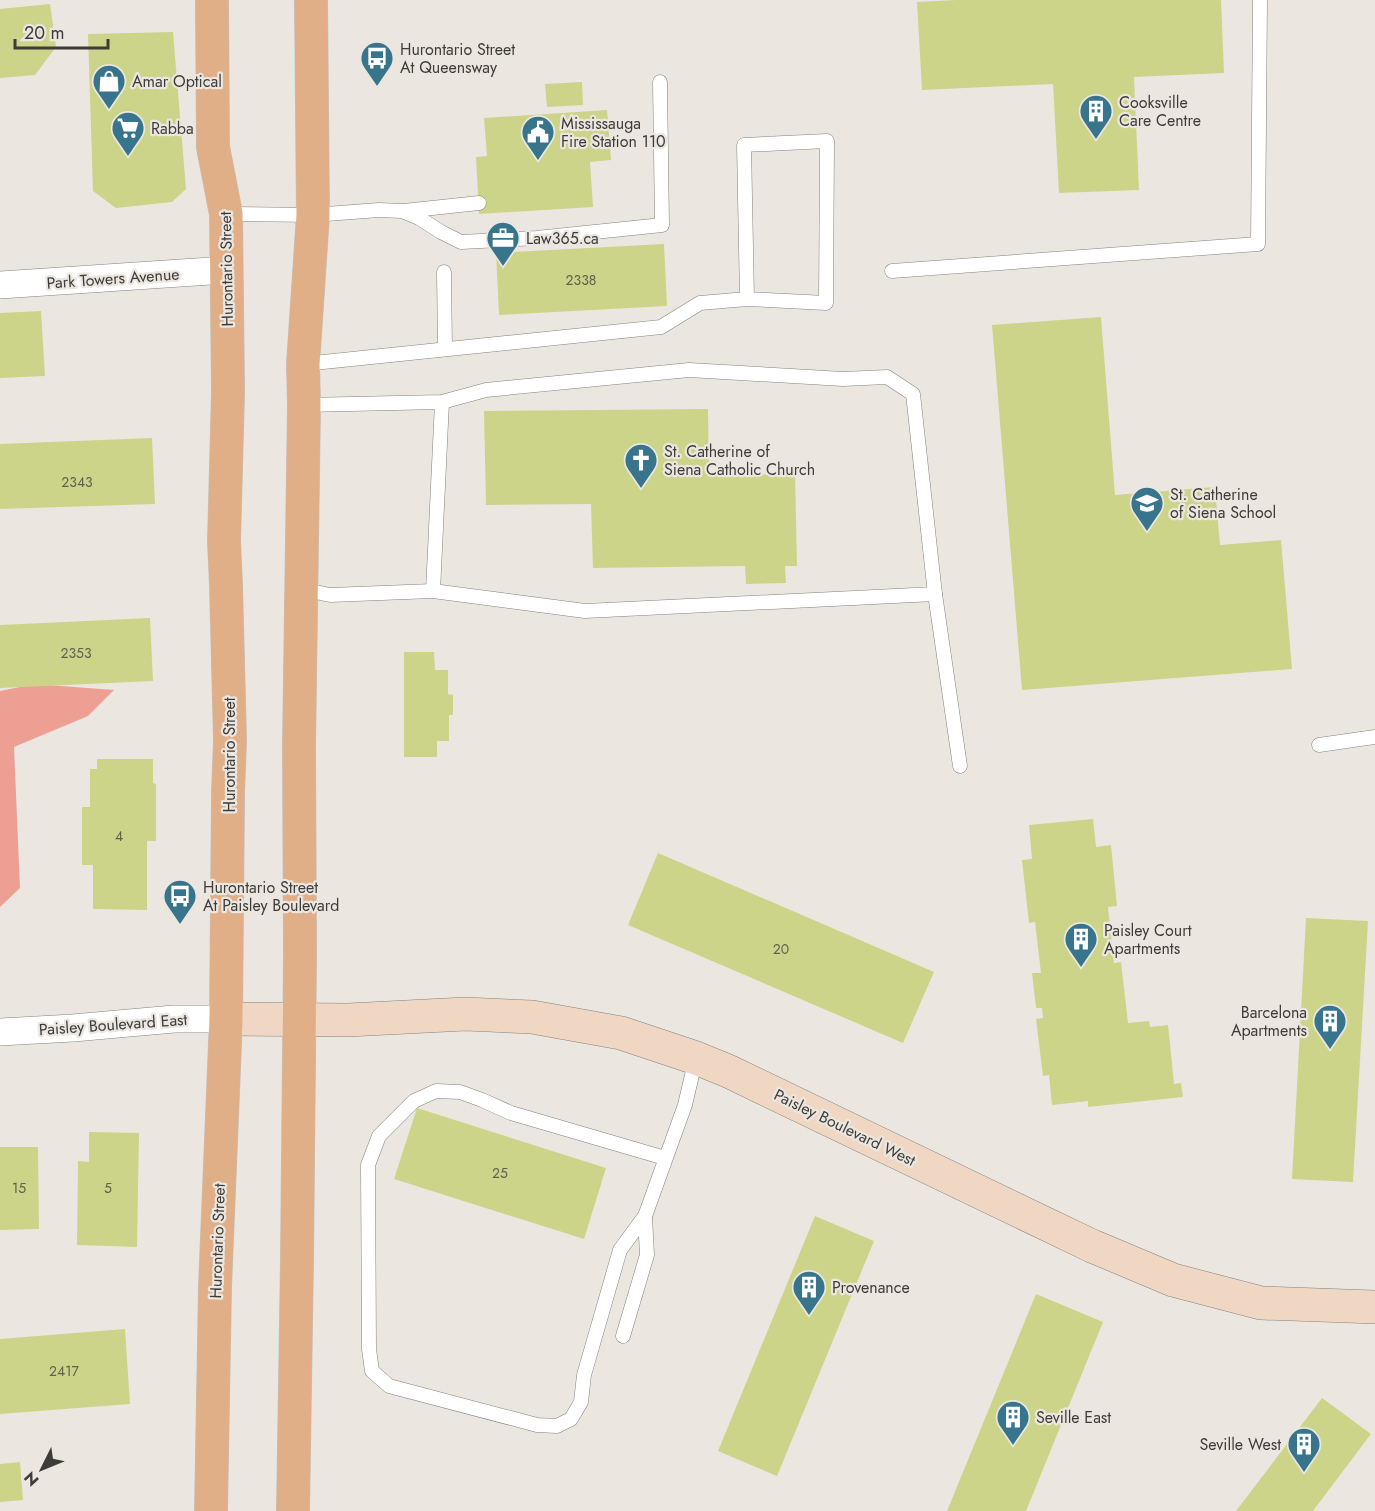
<svg xmlns="http://www.w3.org/2000/svg" width="1375" height="1511" font-family="Jost,sans-serif">
  <style>
    .forest { fill: #ee9f94 }
    .building { fill: #ccd48a }
    .lines { fill: none; stroke-linecap: round; stroke-linejoin: round }
    .lane-casing { stroke: #85827c; stroke-width: 15 }
    .street-casing { stroke: #85827c; stroke-width: 28 }
    .secondary-casing { stroke: #85827c; stroke-width: 34 }
    .primary-casing { stroke: #c5c4c4; stroke-width: 34 }
    .lane { stroke: #fff; stroke-width: 14 }
    .street { stroke: #fff; stroke-width: 27 }
    .secondary { stroke: #efd7c3; stroke-width: 33 }
    .primary { stroke: #e0af88; stroke-width: 33 }
    .labels { text-anchor: middle; stroke-width: 4.5; stroke-linejoin: round; paint-order: stroke }
    .number-label { font-size: 14px; fill: #61624d }
    .poi-label { font-size: 16px; fill: #3d3c39; stroke: #ebe7e0; text-anchor: start }
    .street-label { font-size: 16px; fill: #3d3c39; stroke: #ebe7e0 }
  </style>
  <rect width="100%" height="100%" fill="#ebe7e0"/>
  <polygon class="forest" points="35,684 114,690 88,716 14,747 20,888 0,907 0,691"/>
  <g class="building">
    <polygon points="956,0 1221,0 1224,73 1134,77 1139,190 1059,193 1053,84 922,90 917,2"/>
    <polygon points="50,4 56,47 35,75 0,78 0,9"/>
    <polygon points="173,32 186,189 172,202 116,208 93,191 88,34"/>
    <polygon points="582,82 583,105 547,107 545,84"/>
    <polygon points="607,110 611,160 590,162 593,207 479,214 476,157 487,156 484,118"/>
    <polygon points="664,244 667,306 499,315 496,253"/>
    <polygon points="41,311 45,376 0,378 0,313"/>
    <polygon points="1101,317 1115,495 1215,487 1220,545 1281,540 1292,669 1022,690 992,325"/>
    <polygon points="708,409 709,475 795,474 797,566 785,566 786,583 746,584 745,566 593,568 591,504 486,505 484,411"/>
    <polygon points="152,438 155,504 0,509 0,444"/>
    <polygon points="150,618 153,681 0,688 0,625"/>
    <polygon points="404,652 434,652 435,670 448,670 448,694 453,695 453,715 449,715 449,741 437,741 437,757 404,757"/>
    <polygon points="97,759 153,759 153,783 156,784 156,841 147,841 147,910 93,909 93,865 82,865 82,807 90,807 90,769 97,769"/>
    <polygon points="1093,819 1096,847 1111,845 1117,906 1108,907 1114,963 1121,962 1128,1023 1149,1021 1150,1027 1168,1025 1174,1084 1181,1083 1183,1097 1088,1107 1088,1101 1052,1105 1049,1075 1043,1076 1036,1019 1043,1018 1042,1008 1036,1008 1032,973 1041,973 1035,922 1029,923 1022,860 1032,859 1029,825"/>
    <polygon points="658,853 934,972 903,1043 628,925"/>
    <polygon points="1306,918 1368,921 1353,1182 1292,1179"/>
    <polygon points="417,1108 606,1168 584,1239 394,1179"/>
    <polygon points="89,1132 139,1133 137,1247 77,1245 78,1161 89,1162"/>
    <polygon points="0,1147 38,1147 39,1229 0,1230"/>
    <polygon points="815,1216 874,1241 777,1476 718,1451"/>
    <polygon points="1036,1294 1103,1322 1026,1511 947,1511"/>
    <polygon points="125,1329 130,1404 0,1414 0,1339"/>
    <polygon points="1322,1398 1371,1434 1313,1511 1236,1511"/>
    <polygon points="20,1462 23,1500 0,1502 0,1464"/>
  </g>
  <g class="lines">
    <defs>
      <g id="lane">
        <polyline points="404,211 479,203"/>
        <polyline points="226,214 313,215 379,210 402,211 419,218 441,232 461,242 537,238 662,225 660,82"/>
        <polyline points="892,271 1258,244 1260,0"/>
        <polyline points="444,272 445,349"/>
        <polyline points="304,364 661,327 700,303 747,299 826,303 827,141 744,145 747,299"/>
        <polyline points="304,405 442,402 486,390 689,370 843,379 887,377 913,394 935,594 960,766"/>
        <polyline points="301,589 330,595 433,591 585,611 935,594"/>
        <polyline points="433,591 442,402"/>
        <polyline points="1319,745 1375,737"/>
        <polyline points="665,1158 511,1113 482,1100 460,1092 436,1091 414,1101 379,1136 368,1165 369,1349 372,1371 389,1386 537,1425 557,1426 571,1419 581,1402 584,1375 620,1250 645,1216 685,1105 696,1058"/>
        <polyline points="623,1336 647,1255 645,1216"/>
      </g>
      <g id="street">
        <polyline points="0,285 226,270"/>
        <polyline points="0,1032 73,1028 174,1019 226,1019"/>
      </g>
      <polyline id="secondary" points="226,1019 348,1020 465,1014 532,1017 621,1033 696,1058 728,1071 1044,1223 1092,1246 1173,1280 1261,1303 1375,1307"/>
      <g id="primary">
        <polyline points="211,1511 215,1287 226,1019 228,793 230,740 226,585 224,542 228,392 226,214 213,147 212,0"/>
        <polyline points="293,1511 297,1260 300,953 299,746 304,405 303,364 313,215 311,0"/>
      </g>
    </defs>
    <use href="#lane" class="lane-casing"/>
    <use href="#street" class="street-casing"/>
    <use href="#secondary" class="secondary-casing"/>
    <use href="#primary" class="primary-casing"/>
    <use href="#lane" class="lane"/>
    <use href="#street" class="street"/>
    <use href="#secondary" class="secondary"/>
    <use href="#primary" class="primary"/>
  </g>
  <defs>
    <symbol id="bus-pin" viewBox="-11 -11 22 30"><path d="M0 17L-7.5 6A9.5 9.5 0 1 1 7.5 6Z" fill="#38758c" stroke="#ebe7e0"/><path d="M-5-6H5V4H4V6H2V4H-2V6H-4V4H-5ZM-3.5-4V0h7V-4ZM-3.5 1.2v1.5H-2V1.2ZM2 1.2v1.5H3.5V1.2Z" fill="#fff"/></symbol>
    <symbol id="shop-pin" viewBox="-11 -11 22 30"><path d="M0 17L-7.5 6A9.5 9.5 0 1 1 7.5 6Z" fill="#38758c" stroke="#ebe7e0"/><path d="M-5-2.5h2.3a2.7 3.5 0 0 1 5.4 0H5L5.5 6h-11ZM-1.5-2.5h3a1.5 2.3 0 0 0-3 0Z" fill="#fff"/></symbol>
    <symbol id="building-pin" viewBox="-11 -11 22 30"><path d="M0 17L-7.5 6A9.5 9.5 0 1 1 7.5 6Z" fill="#38758c" stroke="#ebe7e0"/><path d="M-4-6H4V6H1V3H-1V6H-4ZM-2.5-4.3h1.7v1.8h-1.7ZM.8-4.3h1.7v1.8H.8ZM-2.5-1h1.7V.8h-1.7ZM.8-1h1.7V.8H.8Z" fill="#fff"/></symbol>
    <symbol id="supermarket-pin" viewBox="-11 -11 22 30"><path d="M0 17L-7.5 6A9.5 9.5 0 1 1 7.5 6Z" fill="#38758c" stroke="#ebe7e0"/><path d="M-6-5.5h2.5l.6 2H6L4.5 2H-2.5L-4.4-4H-6ZM-1.5 3.2a1.3 1.3 0 1 0 .1 0ZM3 3.2a1.3 1.3 0 1 0 .1 0Z" fill="#fff"/></symbol>
    <symbol id="civic-pin" viewBox="-11 -11 22 30"><path d="M0 17L-7.5 6A9.5 9.5 0 1 1 7.5 6Z" fill="#38758c" stroke="#ebe7e0"/><path d="M-.6-6.5H3V-4.5H.6V-3L4-1V1h2V6H-6V1h2V-1L-.6-3ZM-1.2 2.5V6h2.4V2.5Z" fill="#fff"/></symbol>
    <symbol id="office-pin" viewBox="-11 -11 22 30"><path d="M0 17L-7.5 6A9.5 9.5 0 1 1 7.5 6Z" fill="#38758c" stroke="#ebe7e0"/><path d="M-6-3h4V-5.5h4V-3h4V5H-6ZM-1-4.5V-3h2v-1.5ZM-6 0V1H6V0Z" fill="#fff"/></symbol>
    <symbol id="church-pin" viewBox="-11 -11 22 30"><path d="M0 17L-7.5 6A9.5 9.5 0 1 1 7.5 6Z" fill="#38758c" stroke="#ebe7e0"/><path d="M-1.2-6h2.4v3.5h3.3v2.4h-3.3V6h-2.4V-.1h-3.3v-2.4h3.3Z" fill="#fff"/></symbol>
    <symbol id="school-pin" viewBox="-11 -11 22 30"><path d="M0 17L-7.5 6A9.5 9.5 0 1 1 7.5 6Z" fill="#38758c" stroke="#ebe7e0"/><path d="M0-5L7-2L0 1L-7-2ZM-4 1L0 2.5L4 1V4Q0 6-4 4Z" fill="#fff"/></symbol>
  </defs>
  <g fill-rule="evenodd">
    <use href="#bus-pin" x="358" y="39" width="38" height="52"/>
    <use href="#shop-pin" x="90" y="62" width="38" height="52"/>
    <use href="#building-pin" x="1077" y="92" width="38" height="52"/>
    <use href="#supermarket-pin" x="109" y="109" width="38" height="52"/>
    <use href="#civic-pin" x="519" y="113" width="38" height="52"/>
    <use href="#office-pin" x="484" y="219" width="38" height="52"/>
    <use href="#church-pin" x="622" y="441" width="38" height="52"/>
    <use href="#school-pin" x="1128" y="484" width="38" height="52"/>
    <use href="#bus-pin" x="161" y="877" width="38" height="52"/>
    <use href="#building-pin" x="1062" y="920" width="38" height="52"/>
    <use href="#building-pin" x="1311" y="1002" width="38" height="52"/>
    <use href="#building-pin" x="790" y="1268" width="38" height="52"/>
    <use href="#building-pin" x="994" y="1398" width="38" height="52"/>
    <use href="#building-pin" x="1285" y="1425" width="38" height="52"/>
  </g>
  <g class="labels">
    <g class="number-label">
      <text x="581" y="285">2338</text>
      <text x="77" y="487">2343</text>
      <text x="76" y="658">2353</text>
      <text x="119" y="841">4</text>
      <text x="781" y="954">20</text>
      <text x="500" y="1178">25</text>
      <text x="19" y="1193">15</text>
      <text x="108" y="1193">5</text>
      <text x="64" y="1376">2417</text>
    </g>
    <g class="poi-label">
      <text x="400" y="55">Hurontario Street<tspan x="400" dy="18">At Queensway</tspan></text>
      <text x="132" y="87">Amar Optical</text>
      <text x="1119" y="108">Cooksville<tspan x="1119" dy="18">Care Centre</tspan></text>
      <text x="561" y="129">Mississauga<tspan x="561" dy="18">Fire Station 110</tspan></text>
      <text x="151" y="134">Rabba</text>
      <text x="526" y="244">Law365.ca</text>
      <text x="664" y="457">St. Catherine of<tspan x="664" dy="18">Siena Catholic Church</tspan></text>
      <text x="1170" y="500">St. Catherine<tspan x="1170" dy="18">of Siena School</tspan></text>
      <text x="203" y="893">Hurontario Street<tspan x="203" dy="18">At Paisley Boulevard</tspan></text>
      <text x="1104" y="936">Paisley Court<tspan x="1104" dy="18">Apartments</tspan></text>
      <text x="1307" y="1018" text-anchor="end">Barcelona<tspan x="1307" dy="18">Apartments</tspan></text>
      <text x="832" y="1293">Provenance</text>
      <text x="1036" y="1423">Seville East</text>
      <text x="1281" y="1450" text-anchor="end">Seville West</text>
    </g>
    <g class="street-label">
      <text transform="translate(226 269) rotate(-91)" y="6">Hurontario Street</text>
      <text transform="translate(113 278) rotate(-4)" y="6">Park Towers Avenue</text>
      <text transform="translate(229 755) rotate(-90)" y="6">Hurontario Street</text>
      <text transform="translate(113 1024) rotate(-4)" y="6">Paisley Boulevard East</text>
      <text transform="translate(845 1127) rotate(26)" y="6">Paisley Boulevard West</text>
      <text transform="translate(217 1241) rotate(-88)" y="6">Hurontario Street</text>
    </g>
  </g>
  <g transform="translate(42 1469) rotate(227)" stroke="#ebe7e0" stroke-width="4.5" paint-order="stroke">
  <path d="M0-4.5L10 22L0 15L-10 22Z" fill="#3d3c39"/>
  <text y="-9" font-size="16" font-weight="bold" text-anchor="middle" fill="#3d3c39">N</text>
  </g>
  <path d="M15 39v9h93v-9" fill="none" stroke="#3d3c39" stroke-width="3"/>
  <text x="24" y="39" font-size="18" fill="#3d3c39" stroke="#ebe7e0" stroke-width="4.5" paint-order="stroke">20 m</text>
</svg>
